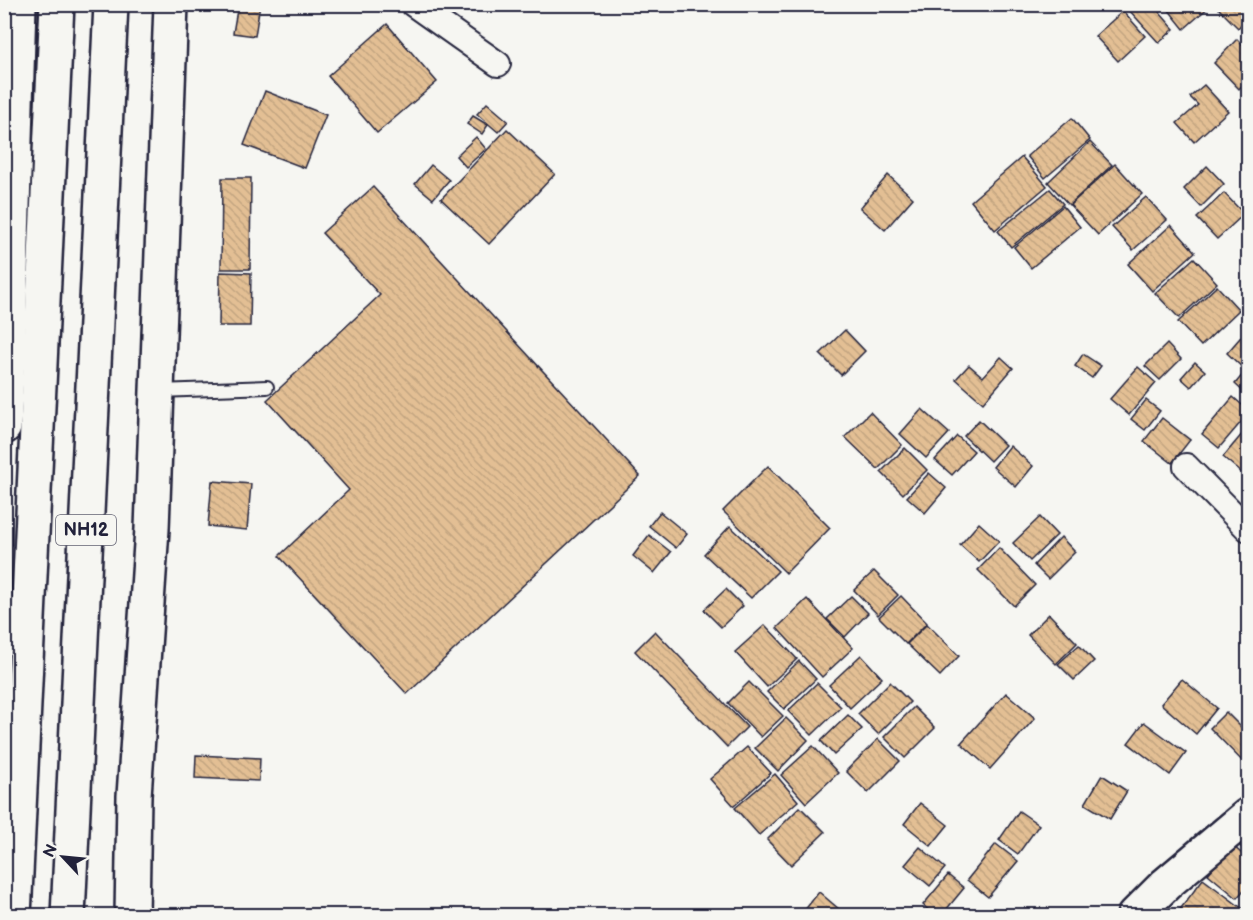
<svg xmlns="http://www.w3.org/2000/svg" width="1253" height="920" font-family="'Balsamiq Sans',sans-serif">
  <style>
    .building { fill: url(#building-back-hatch); stroke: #22223b; stroke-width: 1.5 }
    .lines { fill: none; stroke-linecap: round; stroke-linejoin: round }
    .lane-casing { stroke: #22223b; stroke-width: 16 }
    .street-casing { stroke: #22223b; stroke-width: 28 }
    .primary-casing { stroke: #22223b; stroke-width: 38 }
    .highway-casing { stroke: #22223b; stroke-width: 38 }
    .lane { stroke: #f6f6f2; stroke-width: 12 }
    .street { stroke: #f6f6f2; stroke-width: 24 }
    .primary { stroke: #f6f6f2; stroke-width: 33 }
    .highway { stroke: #f6f6f2; stroke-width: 33 }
    .labels { text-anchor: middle; stroke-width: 6; stroke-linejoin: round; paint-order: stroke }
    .shield { fill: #f6f6f2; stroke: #626272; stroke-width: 1.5 }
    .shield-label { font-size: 18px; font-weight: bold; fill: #22223b }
  </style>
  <defs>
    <pattern id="building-back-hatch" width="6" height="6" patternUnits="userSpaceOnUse" patternTransform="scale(1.5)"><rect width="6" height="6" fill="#e3bf94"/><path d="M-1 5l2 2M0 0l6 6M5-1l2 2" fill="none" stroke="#c2a480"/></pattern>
  </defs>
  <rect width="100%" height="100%" fill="#f6f6f2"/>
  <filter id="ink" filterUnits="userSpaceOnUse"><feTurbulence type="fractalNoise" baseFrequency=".0167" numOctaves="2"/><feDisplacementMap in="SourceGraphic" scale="12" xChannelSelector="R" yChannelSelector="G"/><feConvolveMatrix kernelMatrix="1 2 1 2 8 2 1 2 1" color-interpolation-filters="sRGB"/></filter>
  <g filter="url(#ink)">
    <g class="building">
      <polygon points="238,4 260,4 255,36 233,33"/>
      <polygon points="1135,4 1152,4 1174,29 1159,43 1129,10"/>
      <polygon points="1164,4 1212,4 1184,29"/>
      <polygon points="1224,4 1239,4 1248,14 1248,17 1238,28 1219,9"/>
      <polygon points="1123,11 1145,36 1118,61 1095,36"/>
      <polygon points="387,24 437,82 377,133 328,76"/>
      <polygon points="1237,39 1248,50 1248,79 1239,89 1214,63"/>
      <polygon points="1204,85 1228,111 1194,142 1177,123 1198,105 1190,97"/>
      <polygon points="265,91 326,115 305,168 244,145"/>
      <polygon points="487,103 508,121 498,132 477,114"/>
      <polygon points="473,116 488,125 482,134 467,124"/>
      <polygon points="1072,118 1090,140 1045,178 1027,156"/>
      <polygon points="507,129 555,174 489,244 441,199"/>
      <polygon points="476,137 486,149 466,167 456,156"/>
      <polygon points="1090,142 1112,165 1069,205 1048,182"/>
      <polygon points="1022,157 1047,186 995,230 971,201"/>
      <polygon points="1115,164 1142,194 1098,235 1070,205"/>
      <polygon points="431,165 449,180 433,199 415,184"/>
      <polygon points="1207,166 1224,184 1201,207 1184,189"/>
      <polygon points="888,175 913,198 885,230 860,208"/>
      <polygon points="222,178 251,178 250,269 221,269"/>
      <polygon points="373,187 640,476 407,694 279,556 349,490 267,400 380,295 322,233"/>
      <polygon points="1050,189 1063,204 1011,247 998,231"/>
      <polygon points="1224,193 1244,214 1217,239 1197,218"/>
      <polygon points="1146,197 1167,220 1133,250 1112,227"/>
      <polygon points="1063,206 1080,227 1031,268 1014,247"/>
      <polygon points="1171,225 1195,252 1152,291 1128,264"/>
      <polygon points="1194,258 1217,283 1179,318 1155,293"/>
      <polygon points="220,272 251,273 250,326 219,326"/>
      <polygon points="1217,286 1239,310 1201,346 1178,322"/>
      <polygon points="845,330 865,351 841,375 820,354"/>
      <polygon points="1246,331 1248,334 1248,361 1243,368 1227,353"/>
      <polygon points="1167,344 1181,359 1160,380 1145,366"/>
      <polygon points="1083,354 1101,366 1092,378 1075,366"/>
      <polygon points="1001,357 1013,368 983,403 956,379 969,365 983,377"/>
      <polygon points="1195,362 1205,371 1191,387 1181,378"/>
      <polygon points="1138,367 1156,383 1129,415 1110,399"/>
      <polygon points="1248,368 1248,396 1235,384"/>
      <polygon points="1233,397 1248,410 1248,414 1219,448 1202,434"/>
      <polygon points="1146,400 1160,411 1145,430 1131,419"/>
      <polygon points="922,409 949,433 926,458 900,434"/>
      <polygon points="870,412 902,445 878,469 845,437"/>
      <polygon points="1162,418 1190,440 1172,463 1144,441"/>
      <polygon points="979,420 1005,445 990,461 964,436"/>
      <polygon points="1248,427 1248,478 1223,457"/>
      <polygon points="957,436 974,451 952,475 935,460"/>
      <polygon points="1010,446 1033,466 1016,487 993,467"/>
      <polygon points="905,448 927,470 903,494 881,472"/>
      <polygon points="768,466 830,528 786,573 723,511"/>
      <polygon points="929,473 946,488 925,513 907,497"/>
      <polygon points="212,481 251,484 247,530 208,526"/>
      <polygon points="660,512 687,534 676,548 649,526"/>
      <polygon points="1040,517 1057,535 1030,561 1013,543"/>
      <polygon points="979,523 999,541 979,562 960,545"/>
      <polygon points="730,526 778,571 751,598 704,554"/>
      <polygon points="649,535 671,552 654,573 633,556"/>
      <polygon points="1061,537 1075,552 1048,579 1034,565"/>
      <polygon points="999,548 1035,585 1014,606 978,570"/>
      <polygon points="874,571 898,595 878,615 854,590"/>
      <polygon points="726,589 743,606 721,627 704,610"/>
      <polygon points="851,596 868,613 845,637 827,619"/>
      <polygon points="901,596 927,623 906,644 879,617"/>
      <polygon points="807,599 853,648 822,677 777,628"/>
      <polygon points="1049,614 1077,643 1056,664 1028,635"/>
      <polygon points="927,624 959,656 940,676 907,644"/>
      <polygon points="765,625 797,659 767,687 735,652"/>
      <polygon points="655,631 747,727 727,747 635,651"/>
      <polygon points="1079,645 1094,661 1074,680 1058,664"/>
      <polygon points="861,655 882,678 850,708 829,685"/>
      <polygon points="799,661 816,679 784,709 767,692"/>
      <polygon points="1182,679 1217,708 1196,734 1161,704"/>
      <polygon points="749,682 783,716 761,737 728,703"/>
      <polygon points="890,682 910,702 878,734 858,714"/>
      <polygon points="817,683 841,707 812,735 788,711"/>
      <polygon points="1006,693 1035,718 990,769 961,743"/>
      <polygon points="914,707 935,728 905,758 884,737"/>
      <polygon points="1226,712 1248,734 1248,767 1210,728"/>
      <polygon points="848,715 862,729 834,755 821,741"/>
      <polygon points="786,718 808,740 778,771 755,748"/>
      <polygon points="1144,722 1186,753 1170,775 1128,743"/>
      <polygon points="878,739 900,761 868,793 846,771"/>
      <polygon points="813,746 838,773 806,803 781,775"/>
      <polygon points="747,747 771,773 734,806 710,779"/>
      <polygon points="196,755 260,758 259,781 195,778"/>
      <polygon points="775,774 798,801 759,835 735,808"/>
      <polygon points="1102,775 1127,791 1110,819 1085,804"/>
      <polygon points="920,803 948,825 931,846 904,824"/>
      <polygon points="800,807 825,832 791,865 767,840"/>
      <polygon points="1019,811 1039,825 1018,854 999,840"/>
      <polygon points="1248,830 1248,854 1237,843"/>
      <polygon points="996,844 1018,861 988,897 967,880"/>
      <polygon points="1232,845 1248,859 1248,885 1237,898 1208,874"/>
      <polygon points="920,847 945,868 930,886 905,865"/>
      <polygon points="948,875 964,888 941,916 935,916 923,905"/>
      <polygon points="1203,879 1247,912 1244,916 1175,916"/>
      <polygon points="819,892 839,909 833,916 800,916"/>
    </g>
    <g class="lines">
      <defs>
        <polyline id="lane" points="159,391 267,387"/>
        <g id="street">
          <polyline points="413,4 498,64"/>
          <polyline points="1186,466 1248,529"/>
        </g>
        <g id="primary">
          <polyline points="4,427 9,342 19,4"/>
          <polyline points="132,916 134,796 152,529 171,4"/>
          <polyline points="1134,916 1166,884 1248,815"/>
        </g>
        <g id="highway">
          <polyline points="14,916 57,4"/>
          <polyline points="68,916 111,4"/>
        </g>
      </defs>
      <use href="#lane" class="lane-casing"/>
      <use href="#street" class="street-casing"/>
      <use href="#primary" class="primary-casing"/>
      <use href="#highway" class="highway-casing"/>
      <use href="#lane" class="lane"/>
      <use href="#street" class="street"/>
      <use href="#primary" class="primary"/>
      <use href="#highway" class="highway"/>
    </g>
  </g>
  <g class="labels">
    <rect class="shield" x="56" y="515" width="60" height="30" rx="4.5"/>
    <g class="shield-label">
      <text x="86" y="536">NH12</text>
    </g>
  </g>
  <rect width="1253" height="920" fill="none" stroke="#f6f6f2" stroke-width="24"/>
  <rect x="12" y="12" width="1229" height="896" fill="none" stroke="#22223b" stroke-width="2" filter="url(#ink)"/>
  <g transform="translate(63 857) rotate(296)" stroke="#f6f6f2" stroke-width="4.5" paint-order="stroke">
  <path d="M0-4.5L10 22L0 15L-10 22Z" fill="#22223b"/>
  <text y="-9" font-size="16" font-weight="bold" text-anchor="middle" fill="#22223b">N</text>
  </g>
</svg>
